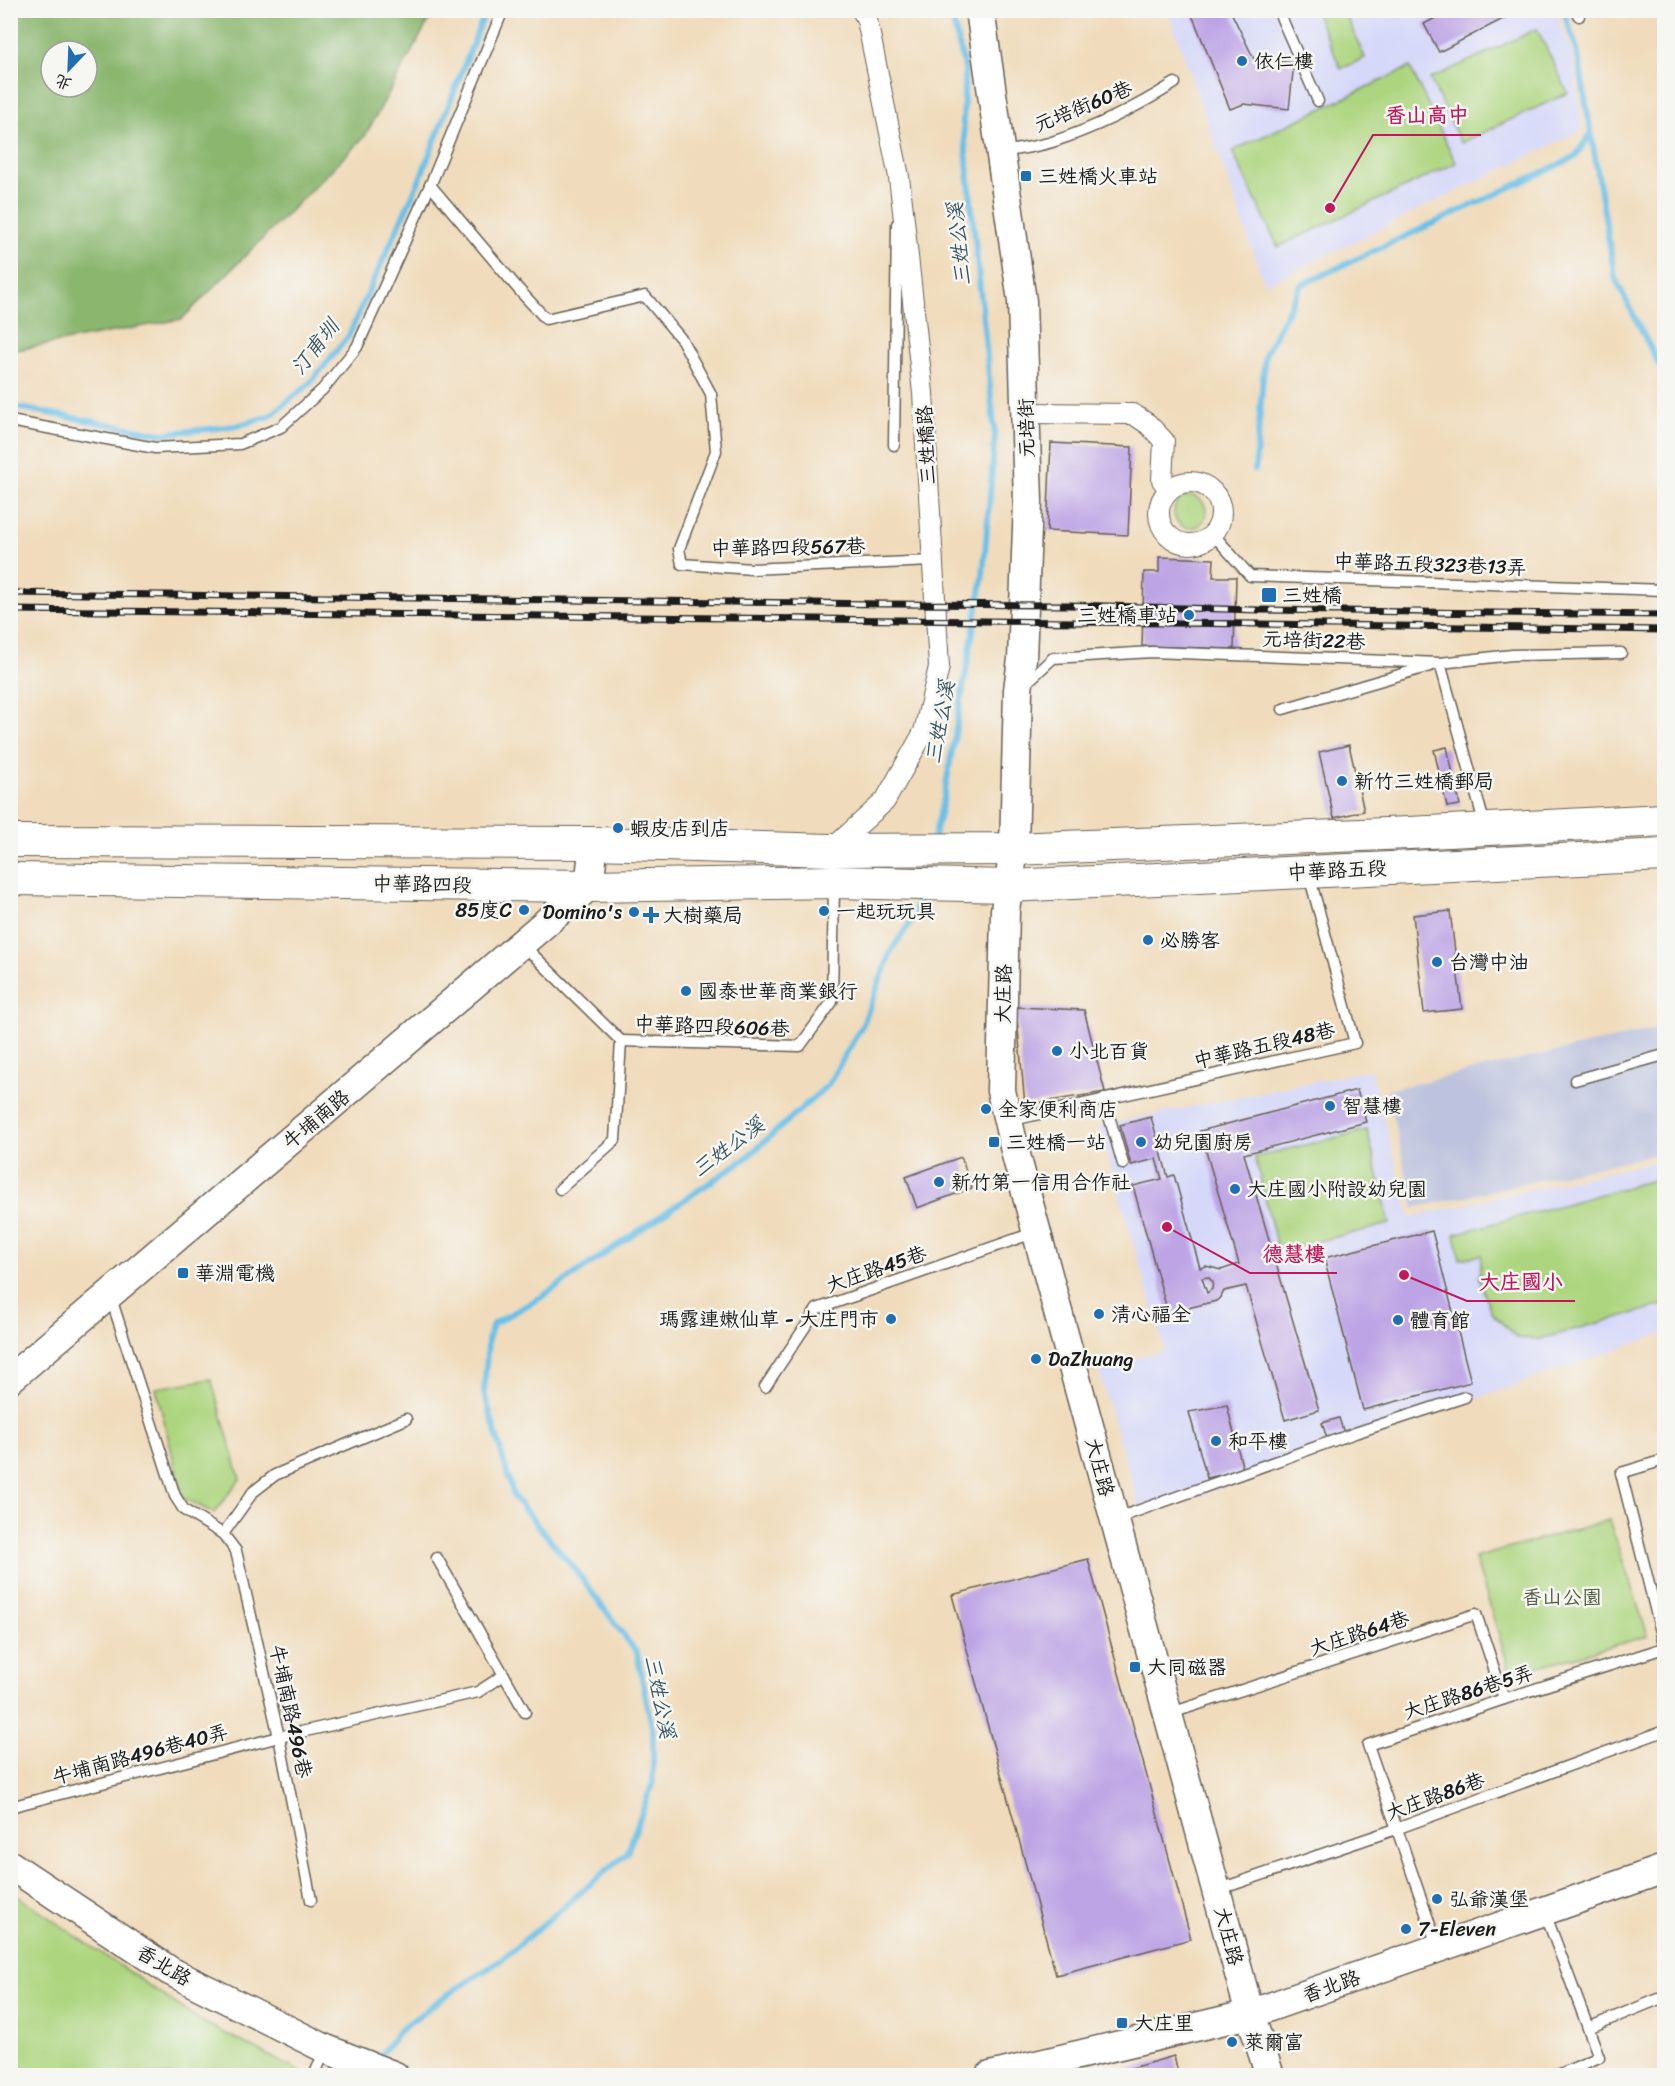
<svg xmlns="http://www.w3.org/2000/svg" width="1675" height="2086" font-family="Sriracha,'LXGW WenKai TC',sans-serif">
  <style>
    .built { fill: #d5d8f9 }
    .industrial { fill: #bdc3de }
    .green { fill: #add57f; stroke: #64784e; stroke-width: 1.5 }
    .forest { fill: #8ab66e; stroke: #536945; stroke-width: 1.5; fill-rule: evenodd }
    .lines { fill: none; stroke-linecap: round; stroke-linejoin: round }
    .stream { stroke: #6bc0e7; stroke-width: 6 }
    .building { fill: #bda4e5; fill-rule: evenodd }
    .lane-casing { stroke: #665f54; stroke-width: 13 }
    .street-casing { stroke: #665f54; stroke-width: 22 }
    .secondary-casing { stroke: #665f54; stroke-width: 31 }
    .primary-casing { stroke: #665f54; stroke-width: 34 }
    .lane { stroke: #fff; stroke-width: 10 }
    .street { stroke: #fff; stroke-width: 20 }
    .secondary { stroke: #fff; stroke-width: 28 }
    .primary { stroke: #fff; stroke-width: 32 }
    .rail-casing { stroke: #1c1c1c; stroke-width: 7 }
    .rail { stroke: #f6f6f2; stroke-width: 4.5; stroke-dasharray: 14; stroke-linecap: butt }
    .poi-dot { fill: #1f6fb2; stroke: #f6f6f2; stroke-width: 2 }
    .labels { text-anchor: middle; stroke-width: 5; stroke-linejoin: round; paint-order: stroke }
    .poi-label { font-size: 20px; fill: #1c1c1c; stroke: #f6f6f2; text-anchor: start }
    .street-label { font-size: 20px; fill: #1c1c1c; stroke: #f6f6f2 }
    .park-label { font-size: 20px; fill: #4f5d3f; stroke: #f6f6f2 }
    .water-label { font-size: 21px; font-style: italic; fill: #385563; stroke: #f6f6f2 }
    .leader { fill: none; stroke: #c2185b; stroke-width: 2 }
    .callout-dot { fill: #c2185b; stroke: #f6f6f2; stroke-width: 2 }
    .callout-label { font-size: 21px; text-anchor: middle; font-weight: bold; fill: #c2185b; stroke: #f6f6f2; stroke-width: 5; stroke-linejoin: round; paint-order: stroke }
  </style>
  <rect width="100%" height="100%" fill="#f6f6f2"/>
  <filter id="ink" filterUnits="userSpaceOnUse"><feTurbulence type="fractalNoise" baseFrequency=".0167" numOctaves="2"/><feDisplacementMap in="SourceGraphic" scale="12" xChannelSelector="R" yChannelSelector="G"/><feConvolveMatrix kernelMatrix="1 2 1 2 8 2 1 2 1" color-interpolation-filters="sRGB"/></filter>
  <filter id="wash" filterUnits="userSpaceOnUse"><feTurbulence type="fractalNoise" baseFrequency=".008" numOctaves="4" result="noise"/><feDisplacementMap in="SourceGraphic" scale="24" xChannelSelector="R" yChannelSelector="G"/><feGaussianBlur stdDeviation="1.35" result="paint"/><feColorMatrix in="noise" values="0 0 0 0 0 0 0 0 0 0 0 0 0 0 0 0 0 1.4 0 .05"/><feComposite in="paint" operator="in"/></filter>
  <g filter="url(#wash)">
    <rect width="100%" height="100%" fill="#f0dcbc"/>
    <g class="built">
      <polygon points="1168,11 1555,11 1573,56 1582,130 1265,285"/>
      <polygon points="1371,1070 1410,1217 1664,1160 1664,1333 1142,1516 1098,1369 1165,1350 1099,1126"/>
    </g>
    <polygon class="industrial" points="1664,1027 1664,1152 1414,1208 1387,1090"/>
    <g class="green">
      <polygon points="1315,11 1344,11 1365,58 1341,69"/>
      <polygon points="1537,29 1568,93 1461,143 1430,79"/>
      <polygon points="1410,67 1456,163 1278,247 1232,151"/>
      <circle cx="1190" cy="512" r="16"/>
      <polygon points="1367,1130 1390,1224 1278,1251 1255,1157"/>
      <polygon points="1664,1177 1664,1305 1540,1339 1517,1338 1491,1312 1479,1278 1482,1255 1460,1259 1455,1234"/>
      <polygon points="211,1379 240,1479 214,1513 183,1498 156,1388"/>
      <polygon points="1609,1520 1648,1636 1511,1674 1475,1558"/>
      <polygon points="10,1891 201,2021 303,2073 301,2076 11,2075"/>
    </g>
    <path class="forest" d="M11 10H434V11L365 136 182 319 11 351ZM51 51H87V87H51Z"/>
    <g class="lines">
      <g class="stream">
        <polyline points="1563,10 1577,49 1615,278 1664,375"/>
        <polyline points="10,406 161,434 236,426 270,416 309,384 348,337 419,181 486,10"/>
        <polyline points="1255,470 1265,355 1301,285 1575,157 1591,133"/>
        <polyline points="933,841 943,802 983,575 995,436 963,122 965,69 950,10"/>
        <polyline points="377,2060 399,2031 441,1999 501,1960 627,1853 653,1782 653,1732 637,1653 574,1568 514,1497 484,1392 488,1340 493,1324 540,1298 746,1158 828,1085 863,1024 892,949 913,919 920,892"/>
      </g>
    </g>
    <g id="blocks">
      <g class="building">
        <polygon points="1190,10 1230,10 1254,59 1294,63 1289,109 1244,104 1230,109"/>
        <polygon points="1450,10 1501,10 1505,18 1439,52 1424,24"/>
        <polygon points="1051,443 1132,447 1128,535 1047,531"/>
        <polygon points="1159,557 1214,559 1213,577 1236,577 1234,649 1142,646 1144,572 1159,572"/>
        <polygon points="1349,745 1364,811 1334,818 1319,752"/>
        <polygon points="1447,747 1460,805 1447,807 1434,750"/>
        <polygon points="1450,911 1462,1009 1424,1013 1413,915"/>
        <polygon points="1016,1007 1084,1010 1105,1092 1025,1105"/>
        <path d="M1357 1090 1366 1122 1244 1154 1319 1410 1285 1420 1246 1286 1224 1291 1221 1297 1216 1301 1168 1313 1133 1186 1162 1179 1156 1159 1131 1165 1120 1125 1151 1117 1168 1177 1174 1175 1200 1268 1206 1266 1221 1270 1239 1264 1200 1131ZM1208 1277 1213 1282 1212 1289 1207 1293 1202 1278Z"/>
        <polygon points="961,1157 972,1188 917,1208 906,1177"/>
        <polygon points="1432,1231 1471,1382 1363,1410 1324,1258"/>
        <polygon points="1227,1405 1243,1470 1207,1478 1189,1412"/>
        <polygon points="1339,1418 1344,1433 1327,1438 1322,1423"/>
        <polygon points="1088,1559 1191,1939 1056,1975 952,1595"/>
        <polygon points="1174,2056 1179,2076 1107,2076 1107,2075"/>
      </g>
    </g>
  </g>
  <g filter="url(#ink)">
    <use href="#blocks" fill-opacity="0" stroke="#665f54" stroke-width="1.5"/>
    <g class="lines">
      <defs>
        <g id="lane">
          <polyline points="1278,10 1318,101"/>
          <polyline points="1575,10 1579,16"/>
          <path d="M1002 152C1018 149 1036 147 1052 142 1095 128 1137 107 1175 83"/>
          <polyline points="430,185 520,291 546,319 645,296 682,340 711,394 716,451 679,549 682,564 752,569 932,561"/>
          <polyline points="10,421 155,448 240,444 281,427 323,389 357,347 432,181 503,10"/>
          <polyline points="894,445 897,224"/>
          <polyline points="1213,534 1250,576 1664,590"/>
          <polyline points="1025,684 1053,658 1152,652 1440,663 1512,655 1621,653"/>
          <polyline points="1283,709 1440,663 1485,826"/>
          <polyline points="522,944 621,1041"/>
          <polyline points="1575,1080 1664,1055"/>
          <polyline points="1104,1099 1123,1164"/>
          <polyline points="1008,1121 1355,1043 1309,875"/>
          <polyline points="560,1189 615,1140 621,1041 800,1046 832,1002 834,885"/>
          <polyline points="110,1295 175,1496 184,1510 223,1534 236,1551 279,1737 311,1900"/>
          <polyline points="765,1387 817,1309 1036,1232"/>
          <polyline points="1664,1460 1621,1473 1664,1644"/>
          <polyline points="1115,1519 1355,1433 1465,1397"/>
          <polyline points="223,1534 253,1492 275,1475 406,1419"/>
          <polyline points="437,1558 525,1712"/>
          <polyline points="1168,1714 1476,1614 1504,1699"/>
          <polyline points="10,1807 279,1737 478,1692 504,1675"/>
          <polyline points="1217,1890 1396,1829 1664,1731"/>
          <polyline points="1545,1913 1599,2057 1556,2076"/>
          <polyline points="1438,1948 1368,1745 1504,1699 1664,1648"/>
          <polyline points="1588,2028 1659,1999"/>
          <polyline points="314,2076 325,2050"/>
        </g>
        <g id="street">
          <polyline points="1026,413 1133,414 1148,424 1164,441 1162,480 1169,489"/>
          <circle cx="1190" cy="513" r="31"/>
          <polyline points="831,850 885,801 924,732 939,667 923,393 903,211 899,177 867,20 862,10"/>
        </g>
        <g id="secondary">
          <polyline points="980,10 1022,301 1028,502 1022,659 1018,690 1014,849 1005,910 1001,1091 1016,1155 1062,1327 1250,2014 1270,2076"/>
          <polyline points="10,1379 589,886 594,843"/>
          <polyline points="10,1865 170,1971 326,2049 395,2076"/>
          <polyline points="990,2076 1250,2014 1664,1869"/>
        </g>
        <g id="primary">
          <polyline points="10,841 594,843 831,850 1014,849 1409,833 1664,820"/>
          <polyline points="10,879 589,886 834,882 1009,886 1664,855"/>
        </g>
      </defs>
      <use href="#lane" class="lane-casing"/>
      <use href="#street" class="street-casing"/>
      <use href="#secondary" class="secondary-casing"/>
      <use href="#primary" class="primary-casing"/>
      <use href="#lane" class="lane"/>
      <use href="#street" class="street"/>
      <use href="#secondary" class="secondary"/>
      <use href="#primary" class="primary"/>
      <defs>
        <g id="rail">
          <polyline points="10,593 885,604 1068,605 1260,610 1664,615"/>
          <polyline points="10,610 1258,624 1664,630"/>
        </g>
      </defs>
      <use href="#rail" class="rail-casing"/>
      <use href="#rail" class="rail"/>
    </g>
  </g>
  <g class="poi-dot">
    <circle cx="1242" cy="61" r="6"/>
    <rect x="1020" y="170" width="12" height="12" rx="3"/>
    <rect x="1261" y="587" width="16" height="16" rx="3"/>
    <circle cx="1189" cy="615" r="6"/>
    <circle cx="1342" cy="781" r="6"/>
    <circle cx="618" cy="828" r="6"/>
    <circle cx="524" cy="910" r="6"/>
    <circle cx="824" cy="911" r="6"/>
    <circle cx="634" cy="912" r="6"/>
    <path d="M648 906h6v6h6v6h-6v6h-6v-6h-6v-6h6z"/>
    <circle cx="1148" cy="940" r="6"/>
    <circle cx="1437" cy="962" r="6"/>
    <circle cx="686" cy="991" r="6"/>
    <circle cx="1057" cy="1051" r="6"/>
    <circle cx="1330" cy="1106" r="6"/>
    <circle cx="986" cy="1109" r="6"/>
    <rect x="988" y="1136" width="12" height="12" rx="3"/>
    <circle cx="1141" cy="1142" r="6"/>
    <circle cx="939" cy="1182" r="6"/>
    <circle cx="1235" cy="1189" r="6"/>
    <rect x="177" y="1267" width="12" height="12" rx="3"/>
    <circle cx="1099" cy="1314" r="6"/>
    <circle cx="891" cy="1319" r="6"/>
    <circle cx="1398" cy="1320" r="6"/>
    <circle cx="1036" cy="1359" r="6"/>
    <circle cx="1216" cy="1441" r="6"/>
    <rect x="1129" y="1661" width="12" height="12" rx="3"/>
    <circle cx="1437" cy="1899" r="6"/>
    <circle cx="1406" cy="1929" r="6"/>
    <rect x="1116" y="2017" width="12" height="12" rx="3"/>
    <circle cx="1232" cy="2042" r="6"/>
  </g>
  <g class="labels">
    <g class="poi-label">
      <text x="1254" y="68">依仁樓</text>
      <text x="1038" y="183">三姓橋火車站</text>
      <text x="1282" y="602">三姓橋</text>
      <text x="1177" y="622" text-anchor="end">三姓橋車站</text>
      <text x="1354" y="788">新竹三姓橋郵局</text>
      <text x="630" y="835">蝦皮店到店</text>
      <text x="512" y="917" text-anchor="end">85度C</text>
      <text x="836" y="918">一起玩玩具</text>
      <text x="622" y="919" text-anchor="end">Domino's</text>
      <text x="663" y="922">大樹藥局</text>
      <text x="1160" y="947">必勝客</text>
      <text x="1449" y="969">台灣中油</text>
      <text x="698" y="998">國泰世華商業銀行</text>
      <text x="1069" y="1058">小北百貨</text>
      <text x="1342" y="1113">智慧樓</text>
      <text x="998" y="1116">全家便利商店</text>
      <text x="1006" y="1149">三姓橋一站</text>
      <text x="1153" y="1149">幼兒園廚房</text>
      <text x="951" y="1189">新竹第一信用合作社</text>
      <text x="1247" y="1196">大庄國小附設幼兒園</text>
      <text x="195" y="1280">華淵電機</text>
      <text x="1111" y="1321">清心福全</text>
      <text x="879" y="1326" text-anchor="end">瑪露連嫩仙草 - 大庄門市</text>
      <text x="1410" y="1327">體育館</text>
      <text x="1048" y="1366">DaZhuang</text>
      <text x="1228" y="1448">和平樓</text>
      <text x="1147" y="1674">大同磁器</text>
      <text x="1449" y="1906">弘爺漢堡</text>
      <text x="1418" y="1936">7-Eleven</text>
      <text x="1134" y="2030">大庄里</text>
      <text x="1244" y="2049">萊爾富</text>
    </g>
    <g class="street-label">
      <text transform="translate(1083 106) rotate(-22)" y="7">元培街60巷</text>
      <text transform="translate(1026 428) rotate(-91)" y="7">元培街</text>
      <text transform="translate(926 445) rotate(-93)" y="7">三姓橋路</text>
      <text transform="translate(788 547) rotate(-1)" y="7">中華路四段567巷</text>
      <text transform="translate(1430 564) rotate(2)" y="7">中華路五段323巷13弄</text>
      <text transform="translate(1314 640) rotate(2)" y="7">元培街22巷</text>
      <text transform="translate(1337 870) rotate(-3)" y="7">中華路五段</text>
      <text transform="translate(422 884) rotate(1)" y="7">中華路四段</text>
      <text transform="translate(1003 994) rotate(-89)" y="7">大庄路</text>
      <text transform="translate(712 1026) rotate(2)" y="7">中華路四段606巷</text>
      <text transform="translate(1264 1045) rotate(-13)" y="7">中華路五段48巷</text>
      <text transform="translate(316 1119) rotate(-40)" y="7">牛埔南路</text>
      <text transform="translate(876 1269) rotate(-19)" y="7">大庄路45巷</text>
      <text transform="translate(1100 1467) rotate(75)" y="7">大庄路</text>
      <text transform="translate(1359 1633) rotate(-18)" y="7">大庄路64巷</text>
      <text transform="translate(1468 1692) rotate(-18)" y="7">大庄路86巷5弄</text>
      <text transform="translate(291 1711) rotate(78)" y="7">牛埔南路496巷</text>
      <text transform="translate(140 1754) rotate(-15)" y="7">牛埔南路496巷40弄</text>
      <text transform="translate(1435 1796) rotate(-20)" y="7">大庄路86巷</text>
      <text transform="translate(1229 1936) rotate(75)" y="7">大庄路</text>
      <text transform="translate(164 1965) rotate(31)" y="7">香北路</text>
      <text transform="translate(1331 1986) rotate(-19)" y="7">香北路</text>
    </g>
    <g class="park-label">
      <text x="1562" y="1604">香山公園</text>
    </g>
    <g class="water-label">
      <text transform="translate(959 244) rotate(-96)" y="7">三姓公溪</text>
      <text transform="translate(315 347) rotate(-52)" y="7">汀甫圳</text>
      <text transform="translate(940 722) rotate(-80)" y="7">三姓公溪</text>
      <text transform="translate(728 1147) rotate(-37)" y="7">三姓公溪</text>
      <text transform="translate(660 1697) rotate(79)" y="7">三姓公溪</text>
    </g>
  </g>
  <path class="leader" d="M1330 208L1373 135H1481M1167 1227L1250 1273H1337M1404 1275L1467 1301H1575"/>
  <g class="callout-dot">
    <circle cx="1330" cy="208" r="6"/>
    <circle cx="1167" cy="1227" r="6"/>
    <circle cx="1404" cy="1275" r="6"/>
  </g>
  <g class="callout-label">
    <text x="1427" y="122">香山高中</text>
    <text x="1294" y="1261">德慧樓</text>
    <text x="1521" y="1289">大庄國小</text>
  </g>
  <rect width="1675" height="2086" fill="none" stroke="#f6f6f2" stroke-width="36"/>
  <g transform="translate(69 69) rotate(203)"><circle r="28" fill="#f6f6f2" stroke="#9f9f9c" stroke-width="1.5"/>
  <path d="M0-4.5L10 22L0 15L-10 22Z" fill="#1f6fb2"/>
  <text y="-9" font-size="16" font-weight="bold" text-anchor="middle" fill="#1c1c1c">北</text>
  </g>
</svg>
